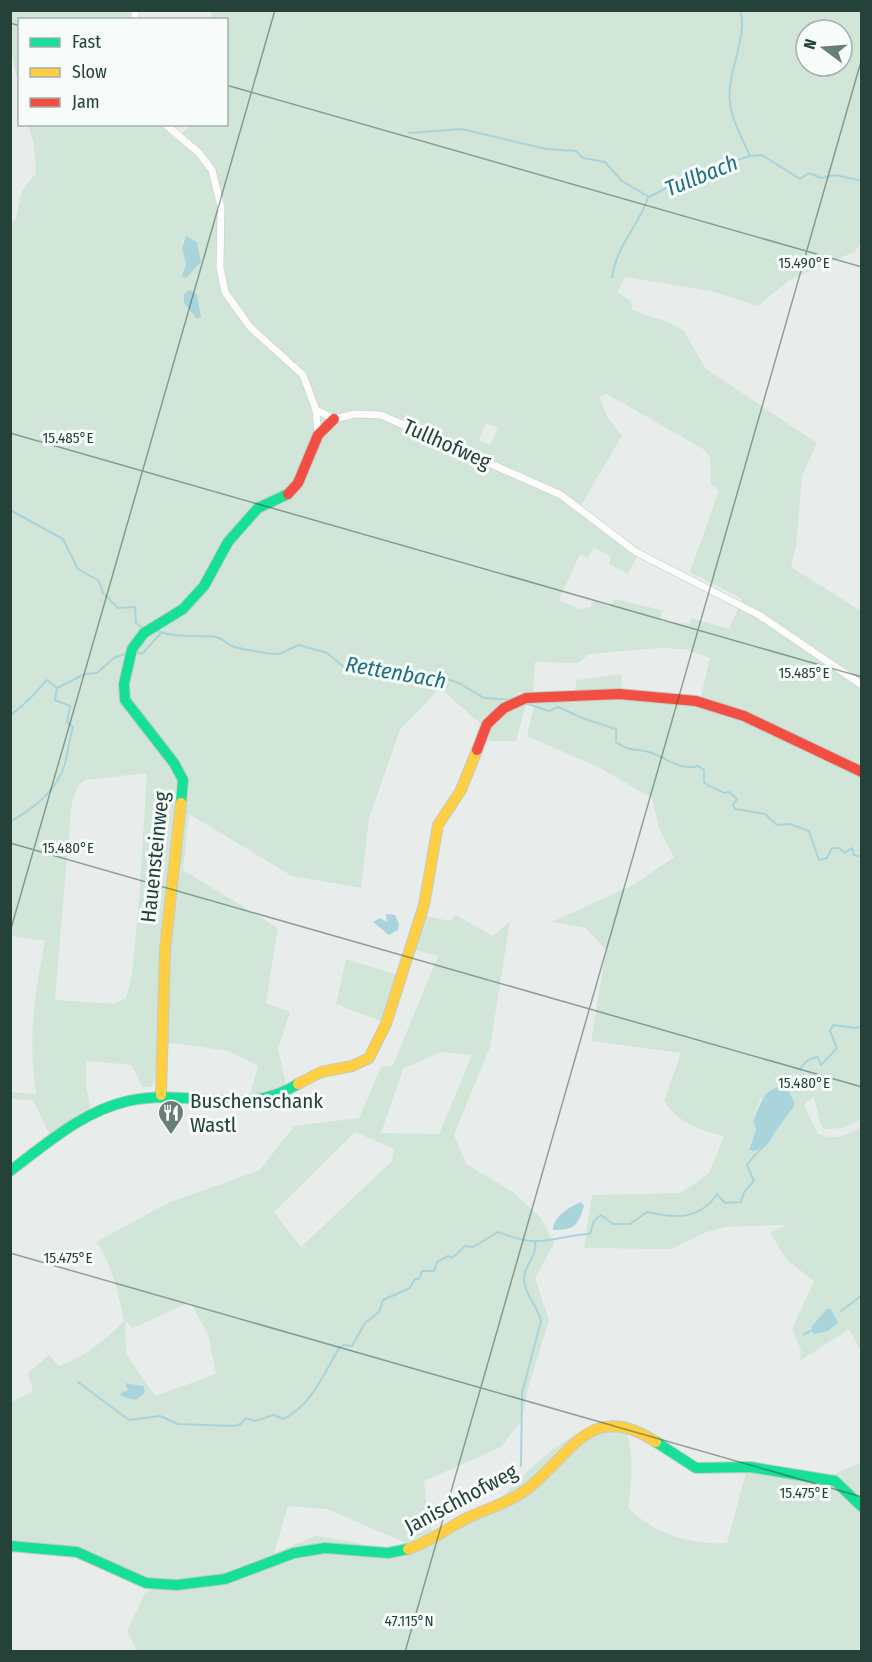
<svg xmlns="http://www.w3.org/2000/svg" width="872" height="1662" font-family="'Fira Sans Condensed',sans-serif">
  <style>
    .green { fill: #d1e6d8; fill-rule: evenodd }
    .water { fill: #a9d4db }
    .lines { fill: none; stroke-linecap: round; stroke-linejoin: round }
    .stream { stroke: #a9d4db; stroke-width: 2 }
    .street-casing { stroke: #c5cac8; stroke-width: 8 }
    .fast-casing { stroke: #c3cbc8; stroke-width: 12 }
    .slow-casing { stroke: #c3cbc8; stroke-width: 12 }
    .jam-casing { stroke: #c3cbc8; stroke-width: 12 }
    .street { stroke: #fcfcfc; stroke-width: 7 }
    .fast { stroke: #16e098; stroke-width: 10 }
    .slow { stroke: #ffcf43; stroke-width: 10 }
    .jam { stroke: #f24e42; stroke-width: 10 }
    .ticks { fill: none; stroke: #24423a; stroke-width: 1.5; stroke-opacity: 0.45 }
    .labels { text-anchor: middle; stroke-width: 6; stroke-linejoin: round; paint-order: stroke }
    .street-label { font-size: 21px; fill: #24423a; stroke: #f7fbf9 }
    .poi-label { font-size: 21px; fill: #24423a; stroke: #f7fbf9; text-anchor: start }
    .water-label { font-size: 22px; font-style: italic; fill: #1c6f80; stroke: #f7fbf9 }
    .ticks-label { font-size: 15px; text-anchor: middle; fill: #24423a; stroke: #f7fbf9; stroke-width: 6; stroke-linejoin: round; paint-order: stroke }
  </style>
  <rect width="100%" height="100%" fill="#e8edeb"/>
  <g class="green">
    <polygon points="10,11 11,10 131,11 129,19 20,20 19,88 11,49"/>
    <path d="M212 11H861L862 243 854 252 789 280 758 306 711 291 625 277 618 292 631 301 632 310 670 323 684 331 705 368 817 443 802 476 796 546 791 567 861 611V1119L844 1128 824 1129 820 1123 814 1096 804 1105 818 1134C836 1140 845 1136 861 1127V1351L849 1329 800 1361 801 1350 792 1329 814 1281 787 1260 770 1233 786 1225 726 1227 707 1232 671 1249 584 1248 592 1195 681 1193 709 1173 724 1136C700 1130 678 1123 664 1101L681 1053 591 1041 606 950 586 928 552 922 635 884 674 857 659 829 652 798 598 767 527 736 535 701 572 700 577 680 622 674 621 699 699 704 710 658 685 649 659 648 589 654 578 663 535 662 533 694 517 692 526 704 516 741H489L483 726 440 688 400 730 369 818 361 888 292 876 189 814 183 870 278 928 266 1003 290 1012 278 1049 286 1084 270 1093 250 1095 258 1066 229 1051 173 1043 165 1045 157 1074 151 1087H142L132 1065 86 1061V1085L91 1111 50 1135 33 1100 10 1099 11 1092 36 1094C28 1035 34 999 45 941L11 936 10 222 15 221 22 191 36 173 34 145 28 125H161L175 139 192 125 226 124V20L210 19ZM806 30H842V66H806ZM183 239 201 262 183 270 187 264 182 248ZM607 394 703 449 710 457 711 485 719 490 690 572 742 599 729 629 691 618 689 624 660 621 662 610 614 599 610 607 593 600 591 607 579 609 559 600 580 554 588 558 594 547 611 557 609 564 628 574 640 551 580 507 622 436 608 418 599 397ZM486 423 498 428 490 445 479 440ZM147 773 139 899 132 974 126 998 114 1004 58 1000 55 998 72 801 78 786 85 780ZM761 1097 773 1133 766 1144 749 1150 756 1129 753 1121Z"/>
    <path d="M456 915 493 936 510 921 490 1047 454 1135 466 1164 513 1192 541 1218 554 1244 535 1278 549 1320 527 1392 522 1420 501 1447 424 1481 428 1519 433 1532 406 1543 327 1509 288 1506 274 1553 316 1536 358 1543 386 1556 416 1550 502 1506 501 1498C524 1474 561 1437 594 1426 603 1423 613 1423 622 1421 635 1446 632 1480 628 1507 650 1533 694 1546 727 1543L747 1469 787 1472 835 1481 842 1475 829 1477 861 1462V1651H137L127 1631 145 1593 166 1584C134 1579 108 1555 76 1548 55 1543 32 1547 11 1543L10 1403 33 1391 28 1373 49 1355 59 1366C85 1356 105 1341 124 1321 118 1293 113 1265 96 1242L168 1203 260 1170 294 1126 359 1118 381 1067 393 1065 438 956 415 950 426 916 450 921ZM441 1052 472 1055 439 1134 381 1133 403 1069ZM355 1132 394 1149 392 1161 301 1247 274 1212ZM190 1302 208 1335 216 1374 155 1396 126 1354 125 1321 133 1328ZM126 1383 144 1386 145 1393 136 1400 119 1394 128 1390Z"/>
    <polygon points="346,959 398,975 383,1022 336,1004"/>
  </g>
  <g class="water">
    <polygon points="186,236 197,242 201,262 186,278 182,276 186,264 182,248"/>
    <polygon points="190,290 197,294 201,317 197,319 184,303 184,294"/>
    <polygon points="386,914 395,915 399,924 398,930 389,935 373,922 380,918 387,922"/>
    <path d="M786 1086 795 1104 792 1109 766 1144 755 1151 749 1150 756 1129 753 1121C762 1102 762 1088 786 1086Z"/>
    <path d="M581 1202 584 1206C577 1226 575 1230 553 1230 553 1217 569 1207 581 1202Z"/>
    <polygon points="827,1309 831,1309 838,1323 828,1331 813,1334 812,1326"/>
    <polygon points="125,1383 144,1386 145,1393 136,1400 123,1397 119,1394 128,1390"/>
  </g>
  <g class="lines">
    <g class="stream">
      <path d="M740 10C749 35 726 73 730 103 732 121 743 140 750 156"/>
      <polyline points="409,133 462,129 546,149 576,151 583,158 605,162 622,181 649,197 672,185 685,187 699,172 750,156 762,155 800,179 809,173 821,178 835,175 862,181"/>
      <path d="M612 278C616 246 638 227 648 198"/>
      <polyline points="10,510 63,539 78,569 99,581 103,593 118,608 135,607 136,623 143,628"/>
      <path d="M157 631C177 638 195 635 216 637 223 638 226 644 232 646 239 649 270 654 277 654 284 653 293 647 299 645L327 653 345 668 365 662 383 672 421 671 459 683 484 698 514 700"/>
      <polyline points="136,652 142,654 161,633"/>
      <path d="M525 703 549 711 558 707 582 718 616 729V742C633 754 636 747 652 753 668 759 681 771 698 766L704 770V782C708 787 718 789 724 793L729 792 737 799 733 805 735 809 765 814 777 825 790 824 809 831 819 860 827 858 832 848H839L845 853 852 848 854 855 862 857"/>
      <path d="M10 715C21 709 39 689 47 680L57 688 85 674 97 673 114 658 127 653"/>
      <path d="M10 822C34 808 56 792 65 764 68 752 69 739 73 727L67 722 70 706 55 700 57 688"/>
      <path d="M800 1069C805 1062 809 1058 818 1057L821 1065 837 1048 830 1031 833 1025 857 1028 862 1025"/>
      <polyline points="841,1311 862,1295"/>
      <polyline points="804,1334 813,1330"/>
      <path d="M78 1382 129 1420 160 1416 178 1424 233 1426 241 1424 246 1418 255 1421 274 1415 283 1419C311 1406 324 1374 339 1348L344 1345 352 1346 365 1323 379 1312 383 1300 410 1288 415 1279H419L422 1271H434L437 1262 448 1256 452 1258 465 1246 473 1247 498 1232C510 1236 521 1241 534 1241 553 1242 571 1234 590 1234L594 1221 601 1215 613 1224H630L647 1212C674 1218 699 1221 717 1194L725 1203 741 1202 744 1192 754 1181 747 1165C755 1152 772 1142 773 1131"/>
      <path d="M521 1466 522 1393 541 1321C538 1305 523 1294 524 1277 525 1264 538 1255 535 1242"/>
    </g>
    <defs>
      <g id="street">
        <polyline points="134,20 136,10"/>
        <polyline points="165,124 199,153 212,170 221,207 220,268 225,292 250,327 303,375 316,410 318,435"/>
        <polyline points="316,410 334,419 355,414 381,415 561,495 636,552 759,615 862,685"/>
      </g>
      <g id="fast">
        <polyline points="181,803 183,780 174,763 125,700 124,684 132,649 144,633 183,609 204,586 228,542 258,508 288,494"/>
        <path d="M10 1171C46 1144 83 1111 128 1101 188 1087 242 1119 298 1084"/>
        <polyline points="656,1442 696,1468 750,1467 835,1481 862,1507"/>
        <polyline points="10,1546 77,1552 146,1583 177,1585 225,1579 294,1553 325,1548 388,1553 408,1549"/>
      </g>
      <g id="slow">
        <polyline points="298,1084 321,1072 352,1066 369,1058 386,1024 424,905 438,825 461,790 477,750"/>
        <polyline points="161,1095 165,949 181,803"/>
        <path d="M408 1549C428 1543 446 1529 465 1519 483 1510 506 1504 523 1492 571 1458 588 1397 656 1442"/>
      </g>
      <g id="jam">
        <polyline points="288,494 298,483 318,435 334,419"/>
        <polyline points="477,750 487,724 504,708 526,698 619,694 696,701 744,716 862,772"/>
      </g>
    </defs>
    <use href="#street" class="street-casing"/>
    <use href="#fast" class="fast-casing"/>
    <use href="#slow" class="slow-casing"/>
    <use href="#jam" class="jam-casing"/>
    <use href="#street" class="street"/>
    <use href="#fast" class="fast"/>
    <use href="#slow" class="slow"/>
    <use href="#jam" class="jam"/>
  </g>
  <path class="ticks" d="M10 23 20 26M226 85 862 267M10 433 862 677M10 843 862 1087M10 932 275 10M10 1253 862 1497M405 1652 862 58"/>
  <defs>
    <symbol id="restaurant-pin" viewBox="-11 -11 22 30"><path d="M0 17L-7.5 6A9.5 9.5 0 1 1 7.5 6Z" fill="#697e78" stroke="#f7fbf9"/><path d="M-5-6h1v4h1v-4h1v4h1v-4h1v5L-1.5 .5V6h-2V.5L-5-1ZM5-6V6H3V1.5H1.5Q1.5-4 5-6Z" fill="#fff"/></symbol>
  </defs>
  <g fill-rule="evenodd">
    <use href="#restaurant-pin" x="156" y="1098" width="30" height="40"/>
  </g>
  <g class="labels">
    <g class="street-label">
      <text transform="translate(447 444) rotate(24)" y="7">Tullhofweg</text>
      <text transform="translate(155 857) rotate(-84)" y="7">Hauensteinweg</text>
      <text transform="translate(461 1499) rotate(-28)" y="7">Janischhofweg</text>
    </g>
    <g class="poi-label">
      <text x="190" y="1108">Buschenschank<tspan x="190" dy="24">Wastl</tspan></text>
    </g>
    <g class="water-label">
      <text transform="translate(701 175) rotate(-22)" y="8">Tullbach</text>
      <text transform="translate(396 672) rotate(10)" y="8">Rettenbach</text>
    </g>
  </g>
  <g class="ticks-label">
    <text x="804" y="268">15.490°E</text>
    <text x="68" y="443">15.485°E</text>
    <text x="804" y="678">15.485°E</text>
    <text x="68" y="853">15.480°E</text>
    <text x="804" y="1088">15.480°E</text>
    <text x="68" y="1263">15.475°E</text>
    <text x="804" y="1498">15.475°E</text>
    <text x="409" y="1626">47.115°N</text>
  </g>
  <rect width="872" height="1662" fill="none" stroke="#24423a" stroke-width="24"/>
  <rect x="18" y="18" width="210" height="108" fill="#f7fbf9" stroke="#a3b1ad" stroke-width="1.5"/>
  <rect x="30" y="38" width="30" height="9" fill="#16e098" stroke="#a3b1ad" stroke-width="1.5"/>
  <text x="72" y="48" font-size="18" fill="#24423a">Fast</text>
  <rect x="30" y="68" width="30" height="9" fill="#ffcf43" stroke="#a3b1ad" stroke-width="1.5"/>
  <text x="72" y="78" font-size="18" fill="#24423a">Slow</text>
  <rect x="30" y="98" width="30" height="9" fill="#f24e42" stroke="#a3b1ad" stroke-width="1.5"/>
  <text x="72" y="108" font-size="18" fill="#24423a">Jam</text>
  <g transform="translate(824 48) rotate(286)"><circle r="28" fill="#f7fbf9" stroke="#a3b1ad" stroke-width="1.5"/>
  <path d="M0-4.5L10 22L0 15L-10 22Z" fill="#697e78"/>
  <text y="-9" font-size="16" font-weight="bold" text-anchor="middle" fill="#24423a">N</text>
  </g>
</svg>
